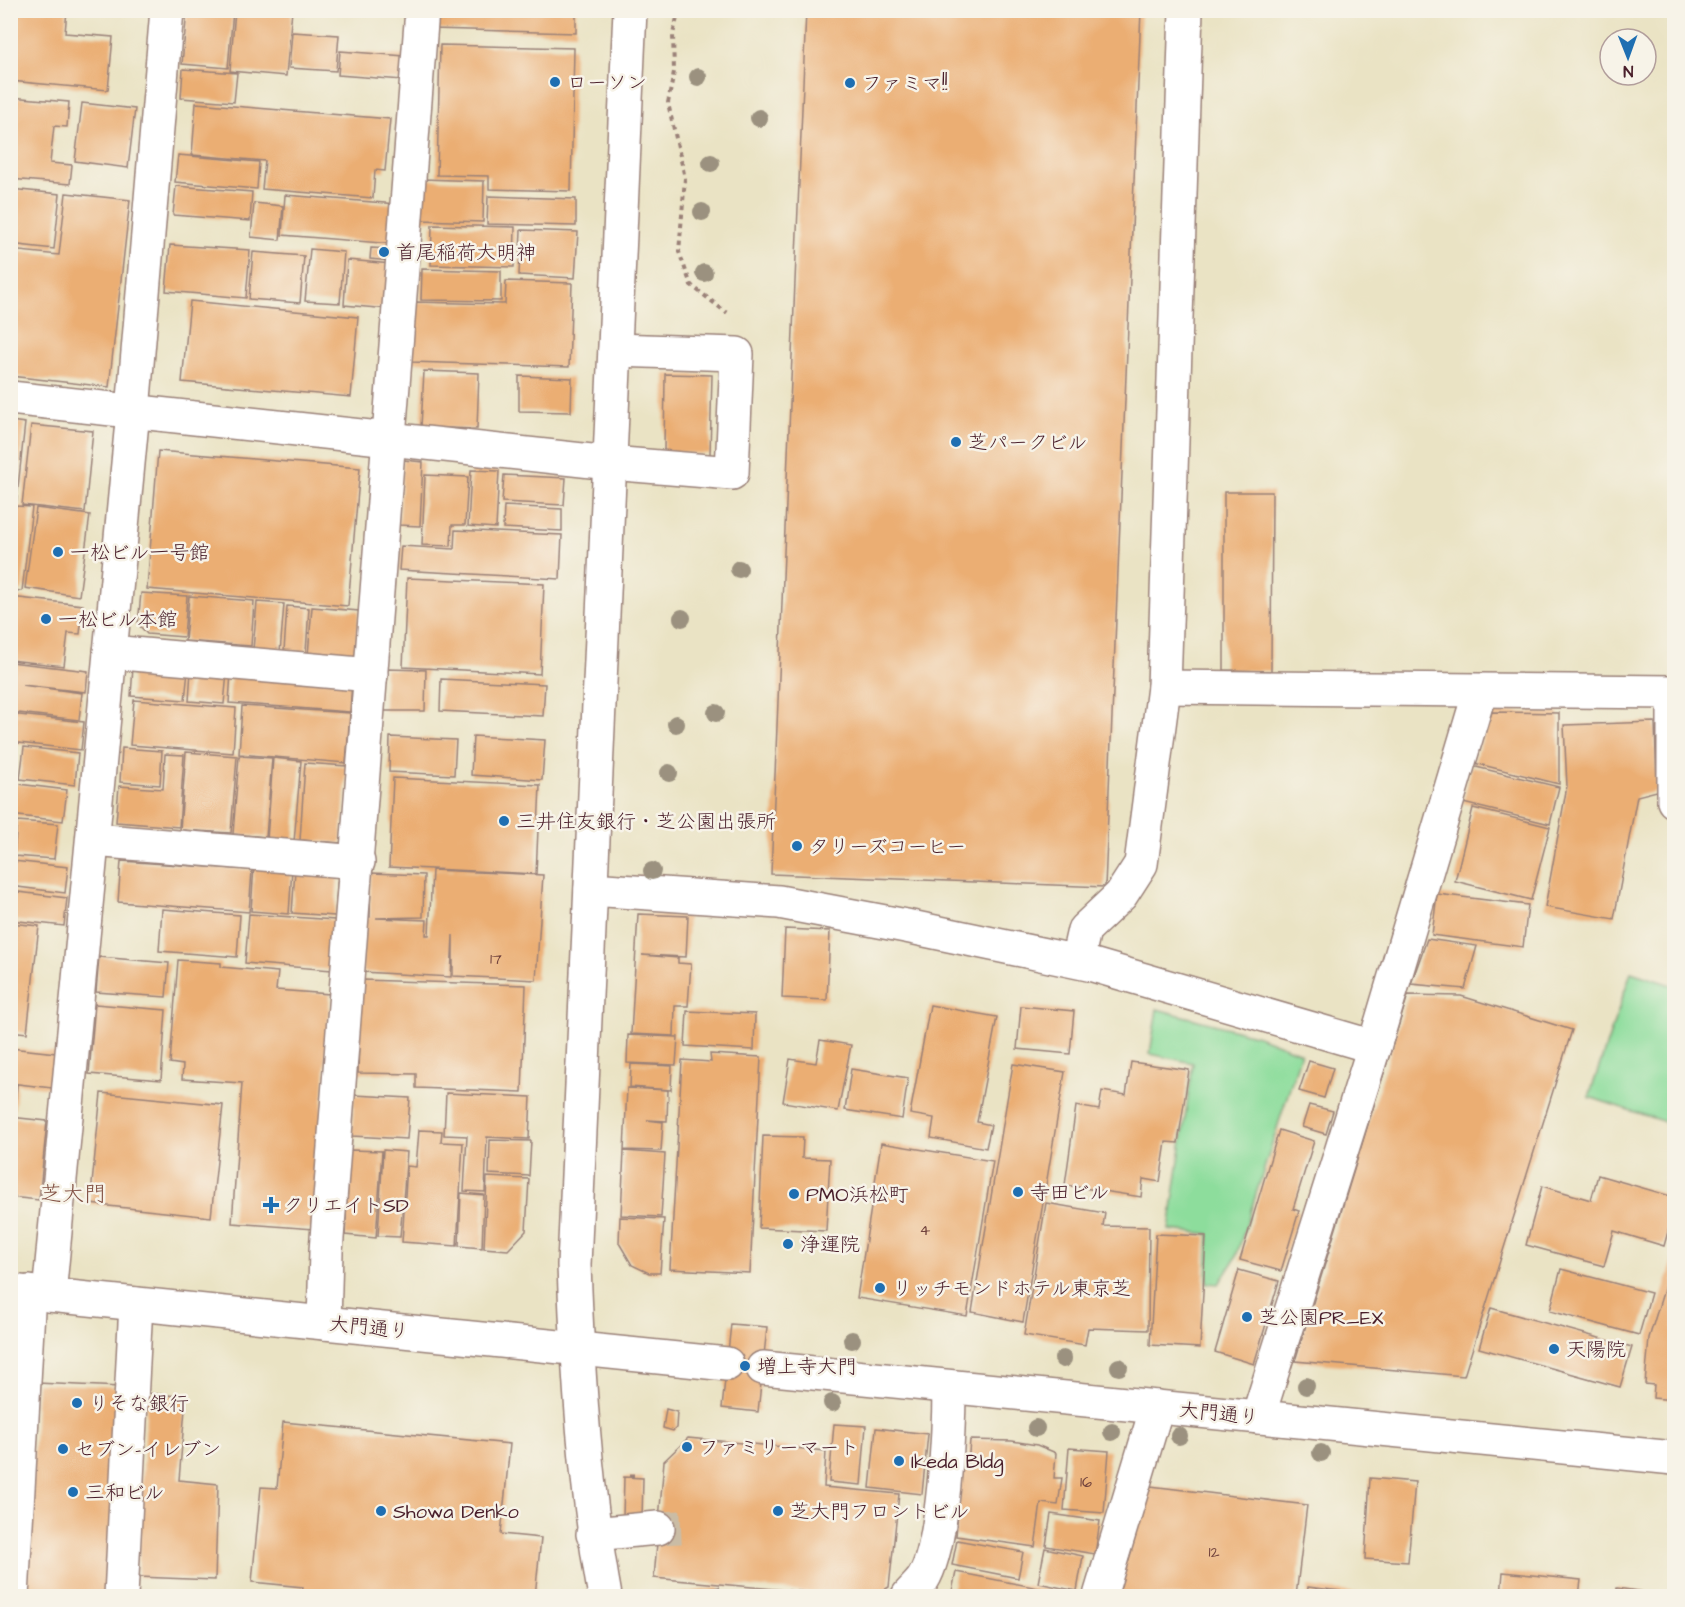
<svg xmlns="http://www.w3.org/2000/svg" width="1685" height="1607" font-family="'Architects Daughter','Klee One',sans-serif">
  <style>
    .green { fill: #8ddd9c; stroke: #6c7e64; stroke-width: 1.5 }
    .building { fill: #ebae73 }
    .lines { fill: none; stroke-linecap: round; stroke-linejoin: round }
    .minor-tunnel { stroke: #cabca5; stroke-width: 33; stroke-dasharray: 33 16; stroke-linecap: butt }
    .minor-casing { stroke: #9a8178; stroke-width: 36 }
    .path { stroke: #9a8178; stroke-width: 4; stroke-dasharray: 4.5 4.5; stroke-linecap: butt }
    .minor { stroke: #fff; stroke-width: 33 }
    .tree { fill: #9b917f }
    .poi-dot { fill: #1f6fb2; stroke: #f7f3e8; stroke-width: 2 }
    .labels { text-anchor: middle; stroke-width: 5; stroke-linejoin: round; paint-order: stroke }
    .number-label { font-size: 16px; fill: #72433d }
    .poi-label { font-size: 20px; fill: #4a1f2b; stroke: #f7f3e8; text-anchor: start }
    .street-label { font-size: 20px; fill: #4a1f2b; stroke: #f7f3e8 }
    .quarter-label { font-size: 22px; fill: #825144; stroke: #f7f3e8 }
  </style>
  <rect width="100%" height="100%" fill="#f7f3e8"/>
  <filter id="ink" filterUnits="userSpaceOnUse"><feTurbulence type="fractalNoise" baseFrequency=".0167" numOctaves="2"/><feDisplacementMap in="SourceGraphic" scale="12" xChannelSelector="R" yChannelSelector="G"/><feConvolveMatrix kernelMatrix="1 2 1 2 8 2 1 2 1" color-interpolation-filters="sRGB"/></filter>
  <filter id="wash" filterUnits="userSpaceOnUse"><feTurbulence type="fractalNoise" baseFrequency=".008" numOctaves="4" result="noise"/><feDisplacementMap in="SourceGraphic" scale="24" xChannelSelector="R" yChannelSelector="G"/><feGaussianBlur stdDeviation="1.35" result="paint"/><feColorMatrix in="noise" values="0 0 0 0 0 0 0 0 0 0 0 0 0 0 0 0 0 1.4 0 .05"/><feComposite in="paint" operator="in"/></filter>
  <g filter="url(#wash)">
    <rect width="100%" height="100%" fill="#eae3c4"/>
    <g class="green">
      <polygon points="1631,972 1674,986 1674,1125 1589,1097"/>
      <polygon points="1157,1009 1258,1036 1301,1053 1236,1257 1219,1284 1207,1283 1209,1234 1169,1230 1193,1063 1150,1054"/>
    </g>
    <g id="blocks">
      <g class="building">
        <polygon points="10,10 67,10 65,33 113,37 108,90 10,81"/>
        <polygon points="187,10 233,10 228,68 182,64"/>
        <polygon points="235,10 292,10 286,76 230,71"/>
        <polygon points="433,10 576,10 576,33 432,29"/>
        <polygon points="806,10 1141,10 1105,887 771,874"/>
        <polygon points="292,32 339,35 336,71 289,68"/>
        <polygon points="440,45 574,48 571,191 489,189 489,176 437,175"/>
        <polygon points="340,51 405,56 403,80 338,75"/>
        <polygon points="183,69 237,73 234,102 181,98"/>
        <polygon points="10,97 69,102 67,127 54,126 50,163 72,165 70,184 10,179"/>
        <polygon points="82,103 135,109 128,168 75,161"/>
        <polygon points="196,103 390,119 385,171 375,170 373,198 262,189 265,161 192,155"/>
        <polygon points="178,155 259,162 257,189 175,182"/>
        <polygon points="422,179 484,181 483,222 421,220"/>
        <polygon points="176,186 252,192 250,221 173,215"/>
        <polygon points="10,189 60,194 54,249 10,244"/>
        <polygon points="66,193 130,200 109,387 10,376 10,250 59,255"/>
        <polygon points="285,195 397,204 394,244 282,235"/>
        <polygon points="488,196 576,199 576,226 487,224"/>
        <polygon points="254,203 283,206 280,240 251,237"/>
        <polygon points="432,225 515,227 514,267 431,265"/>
        <polygon points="521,230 578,232 575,278 519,275"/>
        <polygon points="170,245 250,250 246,298 166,291"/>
        <polygon points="371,248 391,249 390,261 370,259"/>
        <polygon points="310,249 344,252 340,303 305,301"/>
        <polygon points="253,252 304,256 300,303 249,299"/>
        <polygon points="347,260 392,264 388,309 344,305"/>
        <polygon points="422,269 501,271 501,301 421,300"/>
        <polygon points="506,281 572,283 569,367 411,362 413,302 505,304"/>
        <polygon points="190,301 358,317 351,397 182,382"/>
        <polygon points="424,371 479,373 477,429 421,427"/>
        <polygon points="665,374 712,375 710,454 664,452"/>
        <polygon points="519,376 572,378 571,412 519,411"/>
        <polygon points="10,421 25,423 16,506 32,507 22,591 10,590"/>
        <polygon points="31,425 93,431 85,512 22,505"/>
        <polygon points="158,451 360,468 348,606 147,589"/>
        <polygon points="403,460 423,462 420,526 399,525"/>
        <polygon points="471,470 499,471 496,528 468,526"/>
        <polygon points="425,475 468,477 465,525 452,525 451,546 422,545"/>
        <polygon points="504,475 566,478 564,505 502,502"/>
        <polygon points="1224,492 1272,492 1271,671 1224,670"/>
        <polygon points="504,506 562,509 562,531 503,528"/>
        <polygon points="36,508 90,515 79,596 25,588"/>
        <polygon points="455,530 562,535 560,579 399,570 401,546 454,549"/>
        <polygon points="407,578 544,584 540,674 403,667"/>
        <polygon points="141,593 187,596 184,637 147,634 138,624"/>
        <polygon points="189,596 254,601 251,646 185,641"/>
        <polygon points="10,597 83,605 80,634 68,633 64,666 10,660"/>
        <polygon points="257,602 284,604 280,653 253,650"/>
        <polygon points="287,606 309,608 306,652 284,651"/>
        <polygon points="312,607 359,611 355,658 308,655"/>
        <polygon points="10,662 88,671 86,692 22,685 82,693 79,720 10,712"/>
        <polygon points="133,667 188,671 185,700 131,696"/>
        <polygon points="385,669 426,670 425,711 384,711"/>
        <polygon points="191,670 227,673 224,704 189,701"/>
        <polygon points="231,672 352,681 350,712 229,703"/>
        <polygon points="441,679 545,684 543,716 440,711"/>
        <polygon points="134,700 236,708 233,753 130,745"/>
        <polygon points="242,706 350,713 346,763 239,754"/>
        <polygon points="1492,712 1559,713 1559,784 1474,763"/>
        <polygon points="10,714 84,722 81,750 10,742"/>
        <polygon points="1655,722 1657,791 1637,796 1614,919 1545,907 1567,786 1564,725"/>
        <polygon points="473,736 545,740 542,780 471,775"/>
        <polygon points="390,737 456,740 454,775 389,772"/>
        <polygon points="10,747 16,747 12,779 10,779"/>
        <polygon points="24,747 78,753 75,785 20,779"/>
        <polygon points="122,748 162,751 160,785 120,782"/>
        <polygon points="186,752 237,756 231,833 180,830"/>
        <polygon points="165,754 184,755 179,827 116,822 119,786 163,789"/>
        <polygon points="239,756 272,758 266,837 233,834"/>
        <polygon points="273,758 301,761 294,842 267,840"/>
        <polygon points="305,763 347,766 341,843 300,840"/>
        <polygon points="1472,766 1559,787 1550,824 1463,803"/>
        <polygon points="393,778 540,785 536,874 389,867"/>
        <polygon points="10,783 67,790 63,821 10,815"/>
        <polygon points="1473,808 1550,827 1531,900 1455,881"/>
        <polygon points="10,817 14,817 12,833 10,833"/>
        <polygon points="17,821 58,824 54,859 14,856"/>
        <polygon points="13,861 68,867 65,893 10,886"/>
        <polygon points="121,861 252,870 249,912 118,902"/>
        <polygon points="254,866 292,869 289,914 251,911"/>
        <polygon points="295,870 338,873 335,916 292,913"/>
        <polygon points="432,870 543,875 536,980 453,976 453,935 451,977 362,972 364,917 370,917 371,873 424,875 423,917 376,918 427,920 426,935 429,935"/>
        <polygon points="10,891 67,898 64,926 10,920"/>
        <polygon points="1437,894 1528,905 1523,947 1432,935"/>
        <polygon points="162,909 240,915 237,957 159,951"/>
        <polygon points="249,914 335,920 332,970 245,963"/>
        <polygon points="638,914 688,916 686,957 642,955 678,958 678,963 691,964 688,1006 675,1006 674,1036 631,1034"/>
        <polygon points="10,923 39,926 27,1033 10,1031"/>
        <polygon points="785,929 830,931 827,1000 782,998"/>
        <polygon points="1427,939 1477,946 1465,989 1411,984"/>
        <polygon points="99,957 169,963 166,997 96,992"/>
        <polygon points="178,960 221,963 221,967 278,972 276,990 330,994 314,1229 232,1223 242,1083 182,1079 183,1065 170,1063"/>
        <polygon points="361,980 526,985 522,1092 416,1088 416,1074 358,1073"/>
        <polygon points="1408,995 1461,996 1572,1030 1464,1376 1295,1361"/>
        <polygon points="95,1004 166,1010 161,1080 89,1074"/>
        <polygon points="930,1005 997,1017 977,1122 991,1125 986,1148 931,1138 934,1118 910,1114"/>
        <polygon points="1021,1006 1074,1011 1070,1054 1017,1049"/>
        <polygon points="687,1011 755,1014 754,1050 685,1046"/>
        <polygon points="628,1035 678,1037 676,1065 627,1063"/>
        <polygon points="820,1040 851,1045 838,1111 783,1102 790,1059 816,1063"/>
        <polygon points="10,1048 56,1053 52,1088 10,1083"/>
        <polygon points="710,1054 761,1057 750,1273 670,1269 682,1060 711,1062"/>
        <polygon points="1309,1061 1333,1068 1324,1098 1299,1091"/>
        <polygon points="1131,1062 1189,1070 1178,1143 1166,1142 1160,1182 1143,1179 1141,1197 1065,1185 1076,1106 1099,1110 1102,1091 1126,1095"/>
        <polygon points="631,1064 672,1066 671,1090 630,1087"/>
        <polygon points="1013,1064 1065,1072 1023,1322 972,1312"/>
        <polygon points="851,1069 908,1078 902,1119 845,1110"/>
        <polygon points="10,1084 17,1085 14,1116 10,1116"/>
        <polygon points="627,1088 668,1090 667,1121 647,1120 663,1122 661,1151 624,1150"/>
        <polygon points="101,1093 223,1105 211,1217 90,1204"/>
        <polygon points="446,1093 531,1097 529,1139 487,1137 485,1192 464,1191 467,1136 444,1135"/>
        <polygon points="354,1095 410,1098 407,1139 352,1136"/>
        <polygon points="1309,1105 1333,1111 1326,1134 1302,1127"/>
        <polygon points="10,1117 47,1121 39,1200 10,1197"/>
        <polygon points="419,1130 442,1131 441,1142 463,1143 457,1246 402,1242 407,1166 416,1167"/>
        <polygon points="1279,1130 1314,1141 1293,1209 1299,1211 1281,1271 1240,1260"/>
        <polygon points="763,1136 803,1137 802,1158 830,1159 826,1231 759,1228"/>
        <polygon points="490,1140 531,1141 529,1176 489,1174"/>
        <polygon points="881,1143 993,1161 967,1316 857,1298"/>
        <polygon points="350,1150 382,1151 376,1238 345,1235"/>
        <polygon points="383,1150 407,1152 400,1237 378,1236"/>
        <polygon points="624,1151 665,1154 661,1217 621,1215"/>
        <polygon points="1598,1175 1674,1197 1674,1210 1664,1246 1614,1231 1604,1266 1526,1245 1542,1186 1591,1200"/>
        <polygon points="487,1177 529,1179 526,1231 508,1250 484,1248"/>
        <polygon points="461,1193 484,1195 482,1248 459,1246"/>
        <polygon points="1046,1203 1105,1213 1103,1226 1149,1227 1148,1330 1088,1328 1085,1345 1024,1335"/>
        <polygon points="620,1217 664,1219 660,1273 649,1273 632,1265 619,1243"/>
        <polygon points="1156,1234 1206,1236 1200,1348 1150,1345"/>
        <polygon points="1674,1257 1674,1400 1653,1398 1654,1385 1645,1384 1649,1338"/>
        <polygon points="1561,1269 1651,1293 1639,1335 1550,1311"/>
        <polygon points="1239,1270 1279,1281 1254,1364 1215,1352"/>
        <polygon points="1491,1308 1632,1347 1620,1387 1479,1348"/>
        <polygon points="731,1324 767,1327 758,1412 722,1408"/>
        <polygon points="37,1383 120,1387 110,1596 27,1596"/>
        <polygon points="147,1393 186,1397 179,1480 218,1484 215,1580 138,1577"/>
        <polygon points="666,1409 677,1412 676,1428 673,1431 663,1428"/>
        <polygon points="283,1422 510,1444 501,1534 541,1538 535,1596 302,1596 303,1587 252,1582 261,1487 277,1488"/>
        <polygon points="834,1424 866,1426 861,1485 829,1482"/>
        <polygon points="876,1428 928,1434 922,1494 870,1488"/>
        <polygon points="688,1438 826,1451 824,1487 899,1494 889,1587 874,1596 849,1596 654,1578 664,1461"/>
        <polygon points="970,1440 1012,1441 1037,1445 1056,1453 1054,1478 1062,1478 1058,1505 1041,1503 1035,1547 956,1536 962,1466 968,1466"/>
        <polygon points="1069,1448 1109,1451 1104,1513 1064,1510"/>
        <polygon points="624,1477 643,1478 642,1519 623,1518"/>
        <polygon points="1370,1478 1415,1482 1408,1562 1365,1559"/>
        <polygon points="1142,1485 1307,1505 1296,1596 1116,1596"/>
        <polygon points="1051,1514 1100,1521 1095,1554 1046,1546"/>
        <polygon points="957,1540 1023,1552 1018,1578 952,1565"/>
        <polygon points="1045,1548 1083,1556 1077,1591 1038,1583"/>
        <polygon points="956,1572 1069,1594 1069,1596 951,1596"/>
        <polygon points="1503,1572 1581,1580 1579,1596 1501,1596"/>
        <polygon points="719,1587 721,1596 673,1596 672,1595"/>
        <polygon points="1308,1587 1373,1595 1373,1596 1307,1596"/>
        <polygon points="1617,1588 1665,1595 1664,1596 1616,1596"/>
      </g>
    </g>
  </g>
  <g filter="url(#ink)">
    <use href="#blocks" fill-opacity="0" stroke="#9a8178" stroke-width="1.5"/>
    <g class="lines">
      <polyline class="minor-tunnel" points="658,1528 681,1527"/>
      <defs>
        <g id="minor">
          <polyline points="10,398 610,463 732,473 737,354 615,350"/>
          <polyline points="110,652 371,675"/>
          <polyline points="1164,687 1674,692"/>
          <polyline points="1674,801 1674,710"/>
          <polyline points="93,840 358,862"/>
          <polyline points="591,889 779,902 906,926 1093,965 1374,1047"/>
          <polyline points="1077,961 1084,930 1121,895 1141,864 1164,687 1186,10"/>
          <polyline points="10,1291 727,1364"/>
          <polyline points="49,1295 133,411 167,10"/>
          <polyline points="324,1323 326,1251 422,10"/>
          <polyline points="763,1368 1674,1458"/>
          <polyline points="1258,1417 1374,1047 1480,691"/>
          <polyline points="593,1534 658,1528"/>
          <polyline points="12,1596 29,1292"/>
          <polyline points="121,1596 136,1304"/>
          <path d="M605 1596C585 1487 578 1376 574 1265L630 10"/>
          <path d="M908 1596C912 1591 919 1585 923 1579 944 1546 949 1428 949 1387"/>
          <polyline points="1100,1596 1157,1407"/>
        </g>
      </defs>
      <use href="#minor" class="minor-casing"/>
      <g class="path">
        <polyline points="679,10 673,34 674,72 668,103 685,178 679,252 691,285 727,313"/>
        <polyline points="632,1478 632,1470"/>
      </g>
      <use href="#minor" class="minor"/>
    </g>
    <g class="tree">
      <circle cx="698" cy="77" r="9"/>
      <circle cx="759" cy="118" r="9"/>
      <circle cx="711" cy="163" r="9"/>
      <circle cx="702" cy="212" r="9"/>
      <circle cx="704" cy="273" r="9"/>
      <circle cx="739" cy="569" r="9"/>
      <circle cx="682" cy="618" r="9"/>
      <circle cx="716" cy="713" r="9"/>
      <circle cx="676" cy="724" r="9"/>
      <circle cx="669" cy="773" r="9"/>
      <circle cx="652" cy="871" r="9"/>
      <circle cx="852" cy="1340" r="9"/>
      <circle cx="1063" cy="1359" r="9"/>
      <circle cx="1119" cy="1367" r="9"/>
      <circle cx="1306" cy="1386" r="9"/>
      <circle cx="832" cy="1403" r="9"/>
      <circle cx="1036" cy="1428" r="9"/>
      <circle cx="1112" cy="1432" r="9"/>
      <circle cx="1179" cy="1436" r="9"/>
      <circle cx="1321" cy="1453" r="9"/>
    </g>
  </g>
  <g class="poi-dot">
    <circle cx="555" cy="82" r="6"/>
    <circle cx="850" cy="83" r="6"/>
    <circle cx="384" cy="252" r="6"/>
    <circle cx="956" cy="442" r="6"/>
    <circle cx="58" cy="552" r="6"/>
    <circle cx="46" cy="619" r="6"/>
    <circle cx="504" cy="821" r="6"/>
    <circle cx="797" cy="846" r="6"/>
    <circle cx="1018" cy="1192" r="6"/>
    <circle cx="794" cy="1194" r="6"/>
    <path d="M268 1196h6v6h6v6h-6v6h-6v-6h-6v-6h6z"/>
    <circle cx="788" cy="1244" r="6"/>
    <circle cx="880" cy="1288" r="6"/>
    <circle cx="1247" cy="1317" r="6"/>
    <circle cx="1554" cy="1349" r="6"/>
    <circle cx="745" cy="1366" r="6"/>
    <circle cx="77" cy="1403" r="6"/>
    <circle cx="687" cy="1447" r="6"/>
    <circle cx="63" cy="1449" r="6"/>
    <circle cx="899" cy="1461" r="6"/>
    <circle cx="73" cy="1492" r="6"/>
    <circle cx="381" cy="1511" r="6"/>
    <circle cx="778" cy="1511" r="6"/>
  </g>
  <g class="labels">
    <g class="number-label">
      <text x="496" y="964">17</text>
      <text x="925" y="1235">4</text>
      <text x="1086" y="1487">16</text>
      <text x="1214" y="1557">12</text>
    </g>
    <g class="poi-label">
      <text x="567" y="89">ローソン</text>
      <text x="862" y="90">ファミマ!!</text>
      <text x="396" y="259">首尾稲荷大明神</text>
      <text x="968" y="449">芝パークビル</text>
      <text x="70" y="559">一松ビル一号館</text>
      <text x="58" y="626">一松ビル本館</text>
      <text x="516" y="828">三井住友銀行・芝公園出張所</text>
      <text x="809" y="853">タリーズコーヒー</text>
      <text x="1030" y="1199">寺田ビル</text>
      <text x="806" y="1201">PMO浜松町</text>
      <text x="283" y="1212">クリエイトSD</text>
      <text x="800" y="1251">浄運院</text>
      <text x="892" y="1295">リッチモンドホテル東京芝</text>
      <text x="1259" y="1324">芝公園PR_EX</text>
      <text x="1566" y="1356">天陽院</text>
      <text x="757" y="1373">増上寺大門</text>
      <text x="89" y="1410">りそな銀行</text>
      <text x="699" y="1454">ファミリーマート</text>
      <text x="75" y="1456">セブン-イレブン</text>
      <text x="911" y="1468">Ikeda Bldg</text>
      <text x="85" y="1499">三和ビル</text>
      <text x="393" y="1518">Showa Denko</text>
      <text x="790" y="1518">芝大門フロントビル</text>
    </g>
    <g class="street-label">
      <text transform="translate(369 1327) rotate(6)" y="7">大門通り</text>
      <text transform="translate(1219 1413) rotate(6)" y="7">大門通り</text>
    </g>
    <g class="quarter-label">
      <text x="73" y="1201">芝大門</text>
    </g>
  </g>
  <rect width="1685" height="1607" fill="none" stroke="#f7f3e8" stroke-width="36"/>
  <g transform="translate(1628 57) rotate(179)"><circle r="28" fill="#f7f3e8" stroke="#b29e9c" stroke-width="1.5"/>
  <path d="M0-4.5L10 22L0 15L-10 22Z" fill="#1f6fb2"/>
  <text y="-9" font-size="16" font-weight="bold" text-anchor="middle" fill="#4a1f2b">N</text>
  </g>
</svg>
